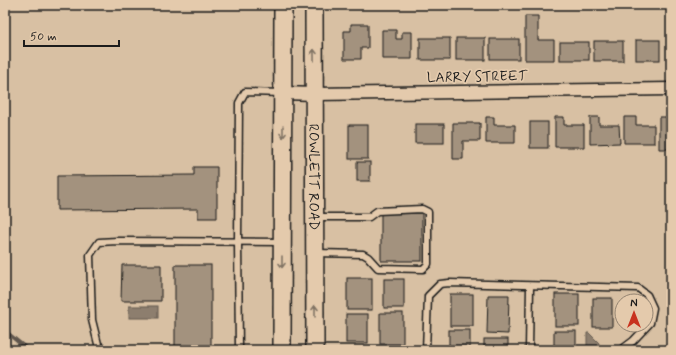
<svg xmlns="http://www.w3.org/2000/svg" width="676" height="355" font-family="Mynerve,sans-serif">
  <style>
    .water { fill: #8d7e6e; stroke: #60574d }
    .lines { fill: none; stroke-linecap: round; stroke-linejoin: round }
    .stream { stroke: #60574d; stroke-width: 4 }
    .building { fill: #a3927e; stroke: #1c1c1c }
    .lane-casing { stroke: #1c1c1c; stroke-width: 9 }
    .street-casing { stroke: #1c1c1c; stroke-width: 15 }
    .secondary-casing { stroke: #1c1c1c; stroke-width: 20 }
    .lane { stroke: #e4caac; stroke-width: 6 }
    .street { stroke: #e4caac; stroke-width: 12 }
    .secondary { stroke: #e4caac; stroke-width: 17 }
    .oneway { stroke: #807364 }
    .labels { text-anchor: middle; stroke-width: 3.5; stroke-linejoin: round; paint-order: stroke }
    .street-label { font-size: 14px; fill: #1c1c1c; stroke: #e4caac }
  </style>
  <rect width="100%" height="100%" fill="#d8c0a3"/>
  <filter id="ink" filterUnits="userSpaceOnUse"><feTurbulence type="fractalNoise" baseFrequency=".025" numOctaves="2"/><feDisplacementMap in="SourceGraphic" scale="8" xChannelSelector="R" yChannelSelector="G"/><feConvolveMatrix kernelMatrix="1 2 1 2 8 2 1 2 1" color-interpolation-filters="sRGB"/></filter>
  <g filter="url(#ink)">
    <g class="water">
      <rect x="129" y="306" width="29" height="12"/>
      <polygon points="587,333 589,333 599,343 598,348 596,350 587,350"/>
    </g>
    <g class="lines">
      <g class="stream">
        <polyline points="5,235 7,239 5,253"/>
        <polyline points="5,331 28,350"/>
      </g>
    </g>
    <g class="building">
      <polygon points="525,16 538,16 538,40 554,40 554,60 525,60"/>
      <polygon points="351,24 368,24 368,48 361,48 361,59 344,59 344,31 351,31"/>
      <polygon points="382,30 396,30 396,39 402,39 402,32 412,32 412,59 382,59"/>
      <rect x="420" y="38" width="30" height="22"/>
      <rect x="456" y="38" width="29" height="22"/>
      <rect x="490" y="39" width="29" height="20"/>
      <rect x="636" y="40" width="24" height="20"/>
      <rect x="594" y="41" width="29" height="20"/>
      <rect x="560" y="42" width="29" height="18"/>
      <polygon points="486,117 494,117 494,125 515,125 515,143 486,143"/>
      <polygon points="555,117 564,117 564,125 584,125 584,147 555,147"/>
      <polygon points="590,117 599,117 599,125 619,125 620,143 590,144"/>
      <polygon points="624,117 636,117 636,125 654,125 654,143 624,143"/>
      <polygon points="659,117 668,117 668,125 671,125 671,149 659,149"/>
      <rect x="530" y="122" width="18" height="26"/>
      <polygon points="453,123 480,123 480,141 463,141 463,159 453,159"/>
      <rect x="415" y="124" width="29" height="19"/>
      <rect x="349" y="125" width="19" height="34"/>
      <rect x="357" y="162" width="13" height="19"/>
      <polygon points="194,167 217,167 217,218 198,218 198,209 57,210 57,176 194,175"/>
      <rect x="381" y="213" width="41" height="48"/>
      <polygon points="122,265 161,265 161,301 121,301"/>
      <rect x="175" y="265" width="36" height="85"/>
      <rect x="347" y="278" width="25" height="32"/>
      <rect x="384" y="279" width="20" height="29"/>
      <rect x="450" y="294" width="23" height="32"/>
      <rect x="555" y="294" width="24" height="32"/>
      <polygon points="488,295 509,295 508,334 487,333"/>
      <rect x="593" y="298" width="19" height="29"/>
      <rect x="380" y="313" width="23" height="31"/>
      <rect x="346" y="314" width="22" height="29"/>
      <rect x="449" y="330" width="21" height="20"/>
      <rect x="554" y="331" width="22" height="19"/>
      <rect x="484" y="339" width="24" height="11"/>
    </g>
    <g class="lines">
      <defs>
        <g id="lane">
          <polyline points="316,217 369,217 377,211 422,209 428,212 428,264 423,269 378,268 368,257 363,254 316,253"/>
          <polyline points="104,350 98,344 92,320 90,255 99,242 117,241 282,242"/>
          <polyline points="239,350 238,241 239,103 245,92 281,93"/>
          <polyline points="426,350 428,296 440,284 449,283 638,288 647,295 653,308 650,323 633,341 621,350"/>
          <polyline points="529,350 530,286"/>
        </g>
        <polyline id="street" points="283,93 315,94 671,89"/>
        <g id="secondary">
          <path id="s1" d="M314 5 315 350"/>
          <polyline points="282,350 283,5"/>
        </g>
      </defs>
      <use href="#lane" class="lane-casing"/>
      <use href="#street" class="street-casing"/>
      <use href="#secondary" class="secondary-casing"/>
      <use href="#lane" class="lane"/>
      <use href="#street" class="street"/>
      <use href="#secondary" class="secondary"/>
    </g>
    <defs><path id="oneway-shaft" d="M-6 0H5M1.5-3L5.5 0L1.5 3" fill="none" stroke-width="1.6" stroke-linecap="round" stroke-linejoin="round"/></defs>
    <g class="oneway">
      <use href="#oneway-shaft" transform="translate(314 55) rotate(-91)"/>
      <use href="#oneway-shaft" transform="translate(283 132) rotate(90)"/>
      <use href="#oneway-shaft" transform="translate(282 262) rotate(90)"/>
      <use href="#oneway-shaft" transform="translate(315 311) rotate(-90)"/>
    </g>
  </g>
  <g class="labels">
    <g class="street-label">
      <text transform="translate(477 76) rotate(-1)" y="5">LARRY STREET</text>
      <text dy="5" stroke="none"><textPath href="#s1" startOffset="172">ROWLETT ROAD</textPath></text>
    </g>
  </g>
  <rect width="676" height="355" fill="none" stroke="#e4caac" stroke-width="20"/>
  <rect x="10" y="10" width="656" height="335" fill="none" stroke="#1c1c1c" stroke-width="1.5" filter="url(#ink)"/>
  <g transform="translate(634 313)"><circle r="19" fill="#e4caac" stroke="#948472"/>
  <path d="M0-3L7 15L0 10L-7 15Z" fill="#c8321e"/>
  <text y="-6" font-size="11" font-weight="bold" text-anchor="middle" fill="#1c1c1c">N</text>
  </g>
  <path d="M24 40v6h95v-6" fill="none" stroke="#1c1c1c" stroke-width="2"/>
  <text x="30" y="40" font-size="12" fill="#1c1c1c" stroke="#e4caac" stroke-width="3" paint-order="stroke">50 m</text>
</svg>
